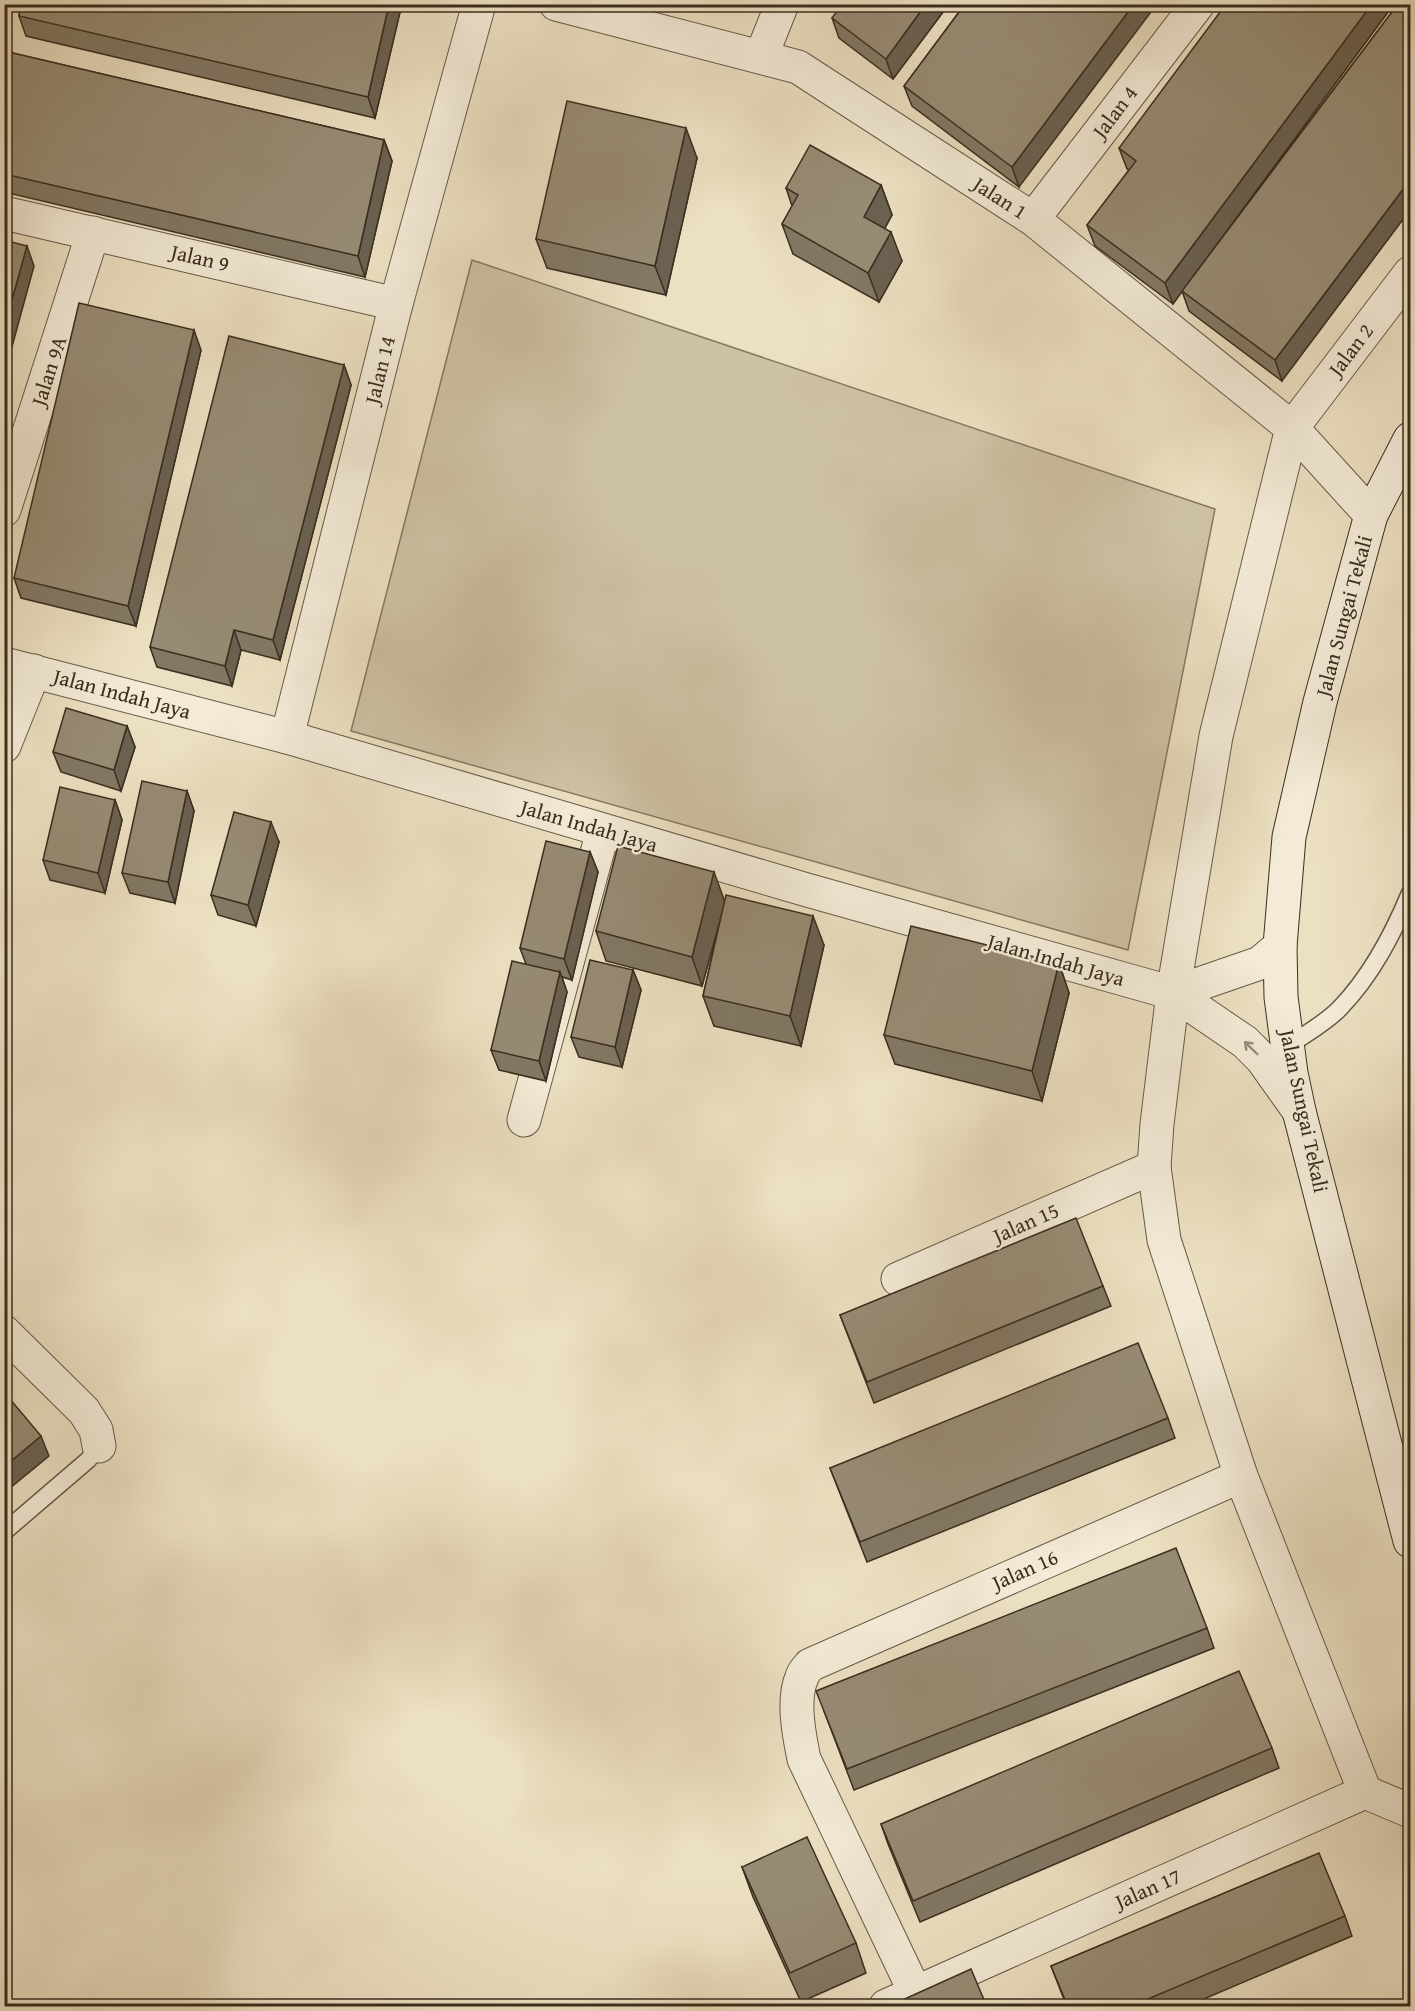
<svg xmlns="http://www.w3.org/2000/svg" width="1415" height="2011" font-family="'Gentium Book Plus',serif">
  <style>
    .pitch { fill: #cec2a6; stroke: #847862; stroke-width: 1.5 }
    .lines { fill: none; stroke-linecap: round; stroke-linejoin: round }
    .lane-casing { stroke: #665a48; stroke-width: 19 }
    .street-casing { stroke: #665a48; stroke-width: 35 }
    .secondary-casing { stroke: #3a2e1f; stroke-width: 35 }
    .lane { stroke: #f3ebd7; stroke-width: 16 }
    .street { stroke: #f3ebd7; stroke-width: 33 }
    .secondary { stroke: #f3ebd7; stroke-width: 33 }
    .wall { fill: #827864; stroke: #3a2e1f; stroke-width: 1.5 }
    .shaded-wall { fill: #6a6151; stroke: #3a2e1f; stroke-width: 1.5 }
    .building { fill: #978b74; stroke: #3a2e1f; stroke-width: 1.5 }
    .oneway { stroke: #968c7b }
    .labels { text-anchor: middle; stroke-width: 5; stroke-linejoin: round; paint-order: stroke }
    .street-label { font-size: 21px; fill: #3a2e1f; stroke: #f3ebd7 }
  </style>
  <rect width="100%" height="100%" fill="#ece0c2"/>
  <filter id="stains"><feTurbulence type="fractalNoise" baseFrequency=".00333" numOctaves="4"/><feColorMatrix values="0 0 0 0 .2 0 0 0 0 .09 0 0 0 0 .02 0 0 0 .5 -.17"/></filter>
  <radialGradient id="worn" r=".72"><stop offset=".6" stop-color="#630" stop-opacity="0"/><stop offset="1" stop-color="#630" stop-opacity=".3"/></radialGradient>
  <polygon class="pitch" points="472,260 1215,509 1128,950 351,731"/>
  <g class="lines">
    <defs>
      <g id="lane">
        <path d="M1288 1046C1305 1034 1326 1023 1340 1008 1372 975 1393 934 1410 893"/>
        <polyline points="4,1532 88,1460 99,1446"/>
      </g>
      <g id="street">
        <polyline points="556,4 798,67 1033,219 1292,428 1371,515"/>
        <polyline points="761,57 782,4"/>
        <polyline points="4,213 396,304"/>
        <polyline points="1033,219 1198,4"/>
        <polyline points="4,510 93,233"/>
        <polyline points="4,664 287,737 807,890 1173,993"/>
        <polyline points="287,737 396,304 479,4"/>
        <polyline points="4,746 34,671"/>
        <polyline points="1280,946 1260,963 1173,993 1245,1042 1262,1059 1299,1111"/>
        <polyline points="524,1120 603,831"/>
        <polyline points="898,1279 1154,1167"/>
        <polyline points="4,1332 84,1411 96,1430 99,1446"/>
        <polyline points="1365,1792 1241,1476 1164,1240 1154,1167 1157,1124 1173,993 1216,736 1292,428 1410,273"/>
        <path d="M915 1992 804 1759C799 1735 792 1699 802 1677 803 1672 808 1668 810 1665L1241 1476"/>
        <polyline points="886,2006 1365,1792 1410,1811"/>
      </g>
      <polyline id="secondary" points="1410,439 1371,515 1320,702 1289,837 1280,946 1281,997 1291,1073 1299,1111 1410,1541"/>
    </defs>
    <use href="#lane" class="lane-casing"/>
    <use href="#street" class="street-casing"/>
    <use href="#secondary" class="secondary-casing"/>
    <use href="#lane" class="lane"/>
    <use href="#street" class="street"/>
    <use href="#secondary" class="secondary"/>
  </g>
  <g class="wall">
    <polygon points="21,4 397,4 400,12 375,118 26,36 19,16"/>
    <polygon points="949,4 893,79 839,38 832,18"/>
    <polygon points="965,4 1019,187 912,106 904,86"/>
    <polygon points="1394,4 1188,282 1398,4 1282,381 1189,311 1182,291 1173,304 1095,246 1087,225 1129,170 1127,169 1119,148"/>
    <polygon points="4,51 384,140 392,161 365,277 4,192"/>
    <polygon points="697,158 666,295 547,268 536,239"/>
    <polygon points="881,185 892,215 885,228 902,261 879,302 793,254 782,224 792,206 786,188"/>
    <polygon points="201,350 136,626 21,598 14,578"/>
    <polygon points="344,365 351,385 280,660 241,650 232,686 157,667 150,647"/>
    <polygon points="127,726 135,747 121,791 61,772 53,752"/>
    <polygon points="187,791 194,811 175,903 130,893 122,873"/>
    <polygon points="115,800 122,820 105,893 50,880 43,860"/>
    <polygon points="279,842 256,926 218,915 211,895"/>
    <polygon points="590,852 598,872 572,980 562,977 567,992 546,1081 499,1070 491,1050 526,964 520,948"/>
    <polygon points="724,900 824,945 801,1046 714,1026 703,996 720,921 702,986 606,961 596,931"/>
    <polygon points="1059,963 1069,993 1042,1101 895,1064 884,1035"/>
    <polygon points="633,970 641,990 622,1067 579,1057 571,1037"/>
    <polygon points="1103,1286 1111,1306 874,1403 840,1315"/>
    <polygon points="1168,1418 1175,1438 867,1562 830,1468"/>
    <polygon points="1207,1628 1214,1648 854,1790 824,1711"/>
    <polygon points="1272,1748 1279,1768 920,1922 888,1844 881,1824"/>
    <polygon points="742,1867 856,1943 866,1973 801,2002 753,1897"/>
    <polygon points="1345,1916 1352,1936 1185,2007 1067,2007 1051,1966"/>
  </g>
  <g class="shaded-wall">
    <polygon points="389,4 397,4 400,12 375,118 368,97"/>
    <polygon points="926,4 949,4 893,79 886,59"/>
    <polygon points="1134,4 1157,4 1019,187 1012,167"/>
    <polygon points="1372,4 1394,4 1173,304 1165,283"/>
    <polygon points="686,128 697,158 666,295 655,266"/>
    <polygon points="384,140 392,161 365,277 358,256"/>
    <polygon points="1410,180 1410,210 1282,381 1275,360"/>
    <polygon points="881,185 892,215 875,246 864,217"/>
    <polygon points="891,232 902,261 879,302 868,273"/>
    <polygon points="27,246 34,266 4,376 4,328"/>
    <polygon points="194,330 201,350 136,626 128,606"/>
    <polygon points="344,365 351,385 280,660 273,640"/>
    <polygon points="234,630 241,650 232,686 225,666"/>
    <polygon points="127,726 135,747 121,791 114,770"/>
    <polygon points="187,791 194,811 175,903 168,882"/>
    <polygon points="115,800 122,820 105,893 98,873"/>
    <polygon points="271,822 279,842 256,926 248,905"/>
    <polygon points="590,852 598,872 572,980 564,959"/>
    <polygon points="714,872 725,902 702,986 692,957"/>
    <polygon points="813,916 824,945 801,1046 790,1016"/>
    <polygon points="1059,963 1069,993 1042,1101 1032,1071"/>
    <polygon points="633,970 641,990 622,1067 615,1047"/>
    <polygon points="560,972 567,992 546,1081 539,1061"/>
    <polygon points="41,1436 49,1456 4,1493 4,1467"/>
  </g>
  <g class="building">
    <polygon points="21,4 389,4 368,97 19,16"/>
    <polygon points="842,4 926,4 886,59 832,18"/>
    <polygon points="965,4 1134,4 1012,167 904,86"/>
    <polygon points="1226,4 1372,4 1165,283 1087,225 1136,161 1119,148"/>
    <polygon points="1398,4 1410,4 1410,180 1275,360 1182,291"/>
    <polygon points="4,51 384,140 358,256 4,174"/>
    <polygon points="567,101 686,128 655,266 536,239"/>
    <polygon points="810,145 881,185 864,217 891,232 868,273 782,224 798,195 786,188"/>
    <polygon points="4,240 27,246 4,328"/>
    <polygon points="79,303 194,330 128,606 14,578"/>
    <polygon points="229,336 344,365 273,640 234,630 225,666 150,647"/>
    <polygon points="66,708 127,726 114,770 53,752"/>
    <polygon points="142,781 187,791 168,882 122,873"/>
    <polygon points="60,787 115,800 98,873 43,860"/>
    <polygon points="234,812 271,822 248,905 211,895"/>
    <polygon points="546,841 590,852 564,959 520,948"/>
    <polygon points="618,846 714,872 692,957 596,931"/>
    <polygon points="726,895 813,916 790,1016 703,996"/>
    <polygon points="911,926 1059,963 1032,1071 884,1035"/>
    <polygon points="590,960 633,970 615,1047 571,1037"/>
    <polygon points="512,961 560,972 539,1061 491,1050"/>
    <polygon points="1076,1218 1103,1286 867,1382 840,1315"/>
    <polygon points="1138,1343 1168,1418 860,1542 830,1468"/>
    <polygon points="4,1392 41,1436 4,1467"/>
    <polygon points="1176,1548 1207,1628 847,1769 816,1691"/>
    <polygon points="1239,1671 1272,1748 913,1901 881,1824"/>
    <polygon points="807,1837 856,1943 790,1973 742,1867"/>
    <polygon points="1319,1853 1345,1916 1129,2007 1068,2007 1051,1966"/>
    <polygon points="971,1969 987,2007 887,2007"/>
  </g>
  <defs><path id="oneway-shaft" d="M-6 0H5M1.5-3L5.5 0L1.5 3" fill="none" stroke-width="1.6" stroke-linecap="round" stroke-linejoin="round" transform="scale(1.5)"/></defs>
  <use class="oneway" href="#oneway-shaft" transform="translate(1251 1048) rotate(-136)"/>
  <g class="labels">
    <g class="street-label">
      <text transform="translate(1115 112) rotate(-53)" y="7">Jalan 4</text>
      <text transform="translate(1000 198) rotate(33)" y="7">Jalan 1</text>
      <text transform="translate(200 258) rotate(13)" y="7">Jalan 9</text>
      <text transform="translate(1351 350) rotate(-53)" y="7">Jalan 2</text>
      <text transform="translate(380 370) rotate(-76)" y="7">Jalan 14</text>
      <text transform="translate(49 371) rotate(-72)" y="7">Jalan 9A</text>
      <text transform="translate(1344 616) rotate(-75)" y="7">Jalan Sungai Tekali</text>
      <text transform="translate(122 694) rotate(15)" y="7">Jalan Indah Jaya</text>
      <text transform="translate(589 826) rotate(16)" y="7">Jalan Indah Jaya</text>
      <text transform="translate(1056 960) rotate(16)" y="7">Jalan Indah Jaya</text>
      <text transform="translate(1304 1111) rotate(78)" y="7">Jalan Sungai Tekali</text>
      <text transform="translate(1026 1223) rotate(-24)" y="7">Jalan 15</text>
      <text transform="translate(1025 1570) rotate(-24)" y="7">Jalan 16</text>
      <text transform="translate(1148 1889) rotate(-24)" y="7">Jalan 17</text>
    </g>
  </g>
  <rect width="1415" height="2011" fill="none" stroke="#ece0c2" stroke-width="24"/>
  <rect x="6" y="6" width="1403" height="1999" fill="none" stroke="#3a2e1f" stroke-width="3"/>
  <rect x="12" y="12" width="1391" height="1987" fill="none" stroke="#3a2e1f" stroke-width="1.5"/>
  <rect width="100%" height="100%" filter="url(#stains)"/>
  <rect width="100%" height="100%" fill="url(#worn)"/>
</svg>
